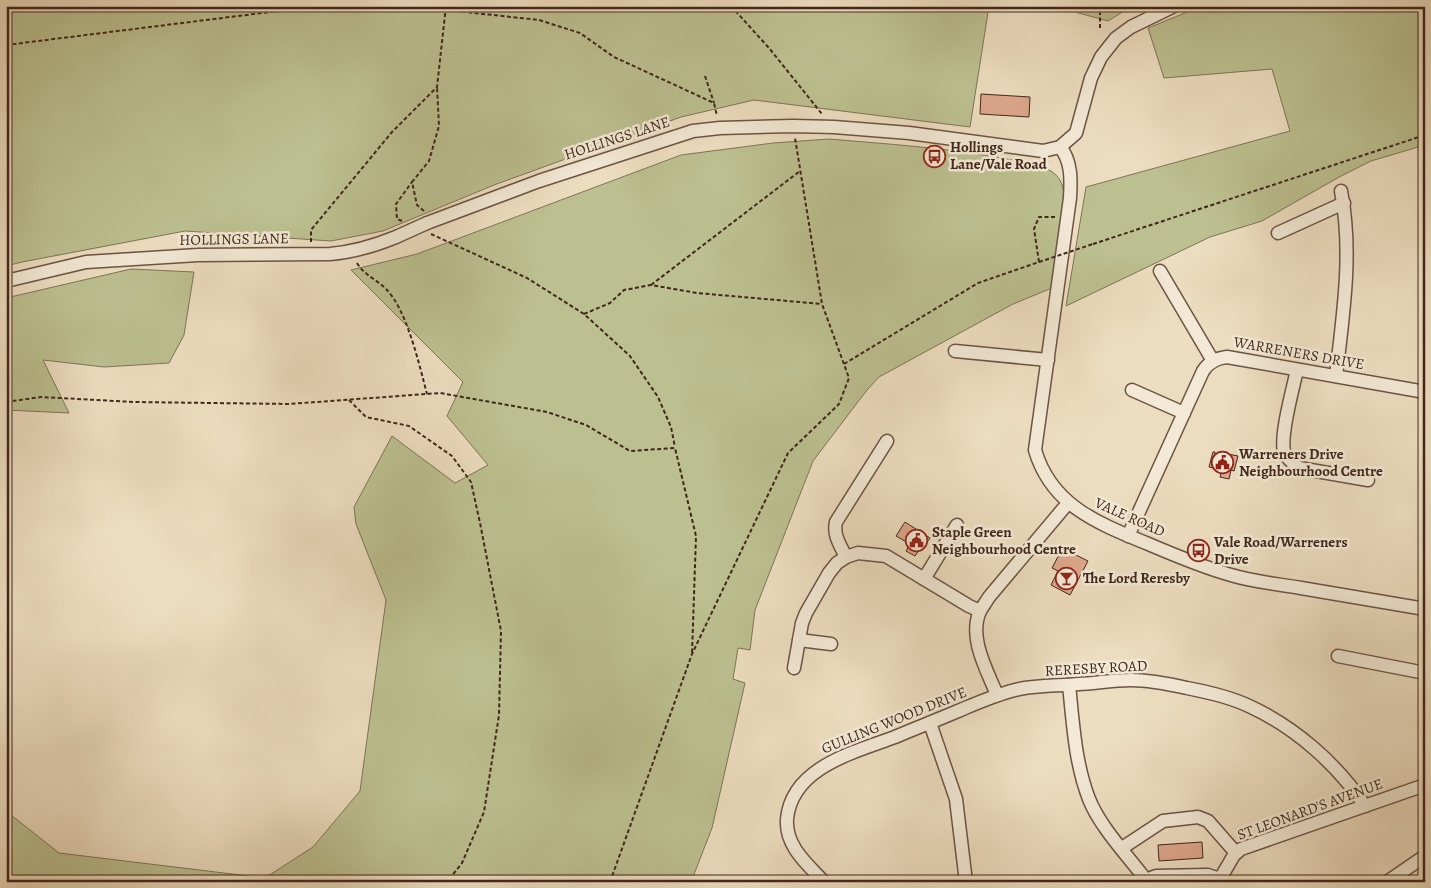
<svg xmlns="http://www.w3.org/2000/svg" width="1431" height="888" font-family="Alegreya,serif">
  <style>
    .green { fill: #bcc090; stroke: #7e7456 }
    .building { fill: #dda78b; stroke: #41271b }
    .lines { fill: none; stroke-linecap: round; stroke-linejoin: round }
    .minor-casing { stroke: #6c5444; stroke-width: 15 }
    .path { stroke: #41271b; stroke-width: 2; stroke-dasharray: 4 2.5; stroke-linecap: butt }
    .minor { stroke: #f3e9d6; stroke-width: 12 }
    .minor-bridge-casing { stroke: #6c5444; stroke-width: 15; stroke-linecap: butt }
    .path-bridge { stroke: #41271b; stroke-width: 2; stroke-dasharray: 4 2.5; stroke-linecap: butt }
    .minor-bridge { stroke: #f3e9d6; stroke-width: 12 }
    .labels { text-anchor: middle; stroke-width: 5; stroke-linejoin: round; paint-order: stroke }
    .street-label { font-size: 15px; fill: #41271b; stroke: #f3e9d6 }
    .poi-label { font-size: 15px; font-weight: bold; fill: #41271b; stroke: #f3e9d6; text-anchor: start }
  </style>
  <rect width="100%" height="100%" fill="#edddc0"/>
  <filter id="stains"><feTurbulence type="fractalNoise" baseFrequency=".004" numOctaves="4"/><feColorMatrix values="0 0 0 0 .2 0 0 0 0 .09 0 0 0 0 .02 0 0 0 .5 -.17"/></filter>
  <radialGradient id="worn" r=".72"><stop offset=".6" stop-color="#630" stop-opacity="0"/><stop offset="1" stop-color="#630" stop-opacity=".3"/></radialGradient>
  <g class="green">
    <polygon points="6,6 989,6 970,127 754,100 681,117 494,185 383,231 331,241 185,231 22,262 6,266"/>
    <polygon points="1053,6 1132,6 1108,21"/>
    <polygon points="1202,6 1425,6 1425,145 1371,161 1341,176 1262,221 1210,237 1066,306 1086,187 1290,131 1272,69 1164,78 1148,28"/>
    <path d="M829 139C888 144 948 148 1007 159 1021 162 1038 163 1051 171 1062 178 1064 188 1064 200L1052 288 1013 304 879 377 867 390 813 461 755 610 750 650 738 648 733 679 745 683 712 828 691 882H6V811L59 853 265 878 313 847 360 791 386 600 356 524 354 507 392 436 455 483 488 465 447 416 463 382 351 270 417 254 681 155 773 143Z"/>
    <polygon points="131,269 194,272 184,335 169,363 104,367 43,360 69,413 6,410 6,298"/>
  </g>
  <g class="building">
    <polygon points="981,94 1030,97 1029,117 980,114"/>
    <polygon points="1213,452 1215,452 1215,455 1227,458 1228,454 1238,456 1234,471 1231,470 1229,479 1220,477 1222,470 1209,467"/>
    <polygon points="905,522 930,538 921,551 919,550 915,556 906,551 910,544 896,536"/>
    <polygon points="1061,551 1067,554 1068,551 1088,561 1070,595 1051,585 1058,571 1052,568"/>
    <polygon points="1202,842 1203,858 1159,861 1158,845"/>
  </g>
  <g class="lines">
    <defs>
      <g id="minor">
        <path d="M1060 147C1072 161 1071 181 1070 198L1035 450C1051 505 1097 523 1146 543 1174 555 1202 567 1231 575 1254 582 1278 584 1301 588 1343 595 1384 602 1425 609"/>
        <polyline points="427,223 539,181 693,131 720,128 793,126 834,127 909,133 1043,151 1060,147 1076,133 1091,78 1101,57 1116,38 1131,27 1174,6"/>
        <polyline points="1278,233 1344,203"/>
        <polyline points="1160,271 1213,361"/>
        <path d="M6 281 86 262 198 255 330 254C354 252 374 246 396 237"/>
        <polyline points="955,351 1048,360"/>
        <path d="M1297 370C1293 388 1280 435 1284 451 1286 458 1293 463 1299 468L1368 480"/>
        <path d="M1336 376C1343 314 1353 253 1341 191"/>
        <polyline points="1132,390 1184,413"/>
        <path d="M1128 536 1203 371C1209 362 1216 358 1227 357L1425 392"/>
        <path d="M846 557C840 545 833 535 836 522L887 441"/>
        <polyline points="924,579 957,525"/>
        <polyline points="799,640 831,644"/>
        <polyline points="1338,656 1425,673"/>
        <polyline points="794,668 802,623 806,613 829,573 837,563 846,557 858,553 886,556 969,606 980,611"/>
        <path d="M1069 685C1073 723 1075 763 1089 799 1100 827 1128 856 1146 880L1156 876 1208 875 1220 879 1222 882"/>
        <path d="M997 695C987 670 968 638 980 611 983 606 986 602 989 597L1068 503"/>
        <polyline points="930,723 956,799 966,882"/>
        <polyline points="1122,848 1163,821 1198,817 1208,821 1236,853"/>
        <polyline points="1220,879 1234,855 1241,849 1425,785"/>
        <path d="M824 882C807 864 785 846 787 819 792 767 855 752 895 737 916 728 937 720 958 711 977 703 995 695 1015 690 1035 685 1058 686 1079 684 1096 683 1114 680 1131 680 1150 680 1169 684 1187 688 1208 692 1230 697 1249 706 1295 727 1337 764 1365 806"/>
        <polyline points="1387,882 1425,856"/>
      </g>
    </defs>
    <use href="#minor" class="minor-casing"/>
    <g class="path">
      <polyline points="410,6 539,20 580,33 614,57 714,103 717,116"/>
      <polyline points="731,6 769,48 822,114"/>
      <polyline points="1100,28 1100,6"/>
      <polyline points="6,45 318,6"/>
      <polyline points="705,76 714,103"/>
      <polyline points="424,211 417,205 412,182 429,161 439,126 437,87"/>
      <polyline points="402,221 397,219 396,204 412,182"/>
      <polyline points="431,234 527,278 584,314 630,356 658,397 671,427 675,447"/>
      <polyline points="311,242 311,230 392,132 437,87 446,6"/>
      <polyline points="1093,244 1425,135"/>
      <path d="M357 263C364 275 376 279 386 289 407 310 419 364 427 394"/>
      <polyline points="651,285 800,171"/>
      <polyline points="584,314 610,303 624,290 651,285 697,293 822,304"/>
      <polyline points="844,364 978,283 1039,262 1034,229 1039,217 1056,217"/>
      <polyline points="349,400 366,417 409,426 452,456 471,482 480,523 501,631 499,715 484,812 462,863 447,882"/>
      <polyline points="6,402 41,397 134,402 289,404 440,393 547,412 586,425 630,451 675,448 696,536 692,654"/>
      <polyline points="610,882 692,654 788,453 839,404 849,378 822,304 795,138"/>
    </g>
    <use href="#minor" class="minor"/>
    <defs>
      <polyline id="minor-bridge" points="396,237 427,223"/>
    </defs>
    <use href="#minor-bridge" class="minor-bridge-casing"/>
    <polyline class="path-bridge" points="1039,262 1093,244"/>
    <use href="#minor-bridge" class="minor-bridge"/>
  </g>
  <defs>
    <symbol id="bus-ring" viewBox="-11 -11 22 22"><circle r="9.5" fill="#f3e9d6" stroke="#8f2418" stroke-width="1.5"/><path d="M-5-6H5V4H4V6H2V4H-2V6H-4V4H-5ZM-3.5-4V0h7V-4ZM-3.5 1.2v1.5H-2V1.2ZM2 1.2v1.5H3.5V1.2Z" fill="#8f2418"/></symbol>
    <symbol id="civic-ring" viewBox="-11 -11 22 22"><circle r="9.5" fill="#f3e9d6" stroke="#8f2418" stroke-width="1.5"/><path d="M-.6-6.5H3V-4.5H.6V-3L4-1V1h2V6H-6V1h2V-1L-.6-3ZM-1.2 2.5V6h2.4V2.5Z" fill="#8f2418"/></symbol>
    <symbol id="bar-ring" viewBox="-11 -11 22 22"><circle r="9.5" fill="#f3e9d6" stroke="#8f2418" stroke-width="1.5"/><path d="M-6-5H6L.8 .8V4.5H3.5V6h-7V4.5H-.8V.8Z" fill="#8f2418"/></symbol>
  </defs>
  <g fill-rule="evenodd">
    <use href="#bus-ring" x="922" y="144" width="25" height="25"/>
    <use href="#civic-ring" x="1210" y="450" width="25" height="25"/>
    <use href="#civic-ring" x="904" y="528" width="25" height="25"/>
    <use href="#bus-ring" x="1186" y="538" width="25" height="25"/>
    <use href="#bar-ring" x="1054" y="566" width="25" height="25"/>
  </g>
  <g class="labels">
    <g class="street-label">
      <text transform="translate(617 138) rotate(-18)" y="5">HOLLINGS LANE</text>
      <text transform="translate(234 239) rotate(-1)" y="5">HOLLINGS LANE</text>
      <text transform="translate(1299 353) rotate(10)" y="5">WARRENERS DRIVE</text>
      <text transform="translate(1130 517) rotate(24)" y="5">VALE ROAD</text>
      <text transform="translate(1096 668) rotate(-3)" y="5">RERESBY ROAD</text>
      <text transform="translate(894 720) rotate(-22)" y="5">GULLING WOOD DRIVE</text>
      <text transform="translate(1310 809) rotate(-20)" y="5">ST LEONARD'S AVENUE</text>
    </g>
    <g class="poi-label">
      <text x="950" y="152">Hollings<tspan x="950" dy="17">Lane/Vale Road</tspan></text>
      <text x="1239" y="459">Warreners Drive<tspan x="1239" dy="17">Neighbourhood Centre</tspan></text>
      <text x="932" y="537">Staple Green<tspan x="932" dy="17">Neighbourhood Centre</tspan></text>
      <text x="1214" y="547">Vale Road/Warreners<tspan x="1214" dy="17">Drive</tspan></text>
      <text x="1083" y="583">The Lord Reresby</text>
    </g>
  </g>
  <rect width="1431" height="888" fill="none" stroke="#edddc0" stroke-width="25"/>
  <rect x="8" y="8" width="1416" height="873" fill="none" stroke="#41271b" stroke-width="2.5"/>
  <rect x="12" y="12" width="1406" height="863" fill="none" stroke="#41271b"/>
  <rect width="100%" height="100%" filter="url(#stains)"/>
  <rect width="100%" height="100%" fill="url(#worn)"/>
</svg>
